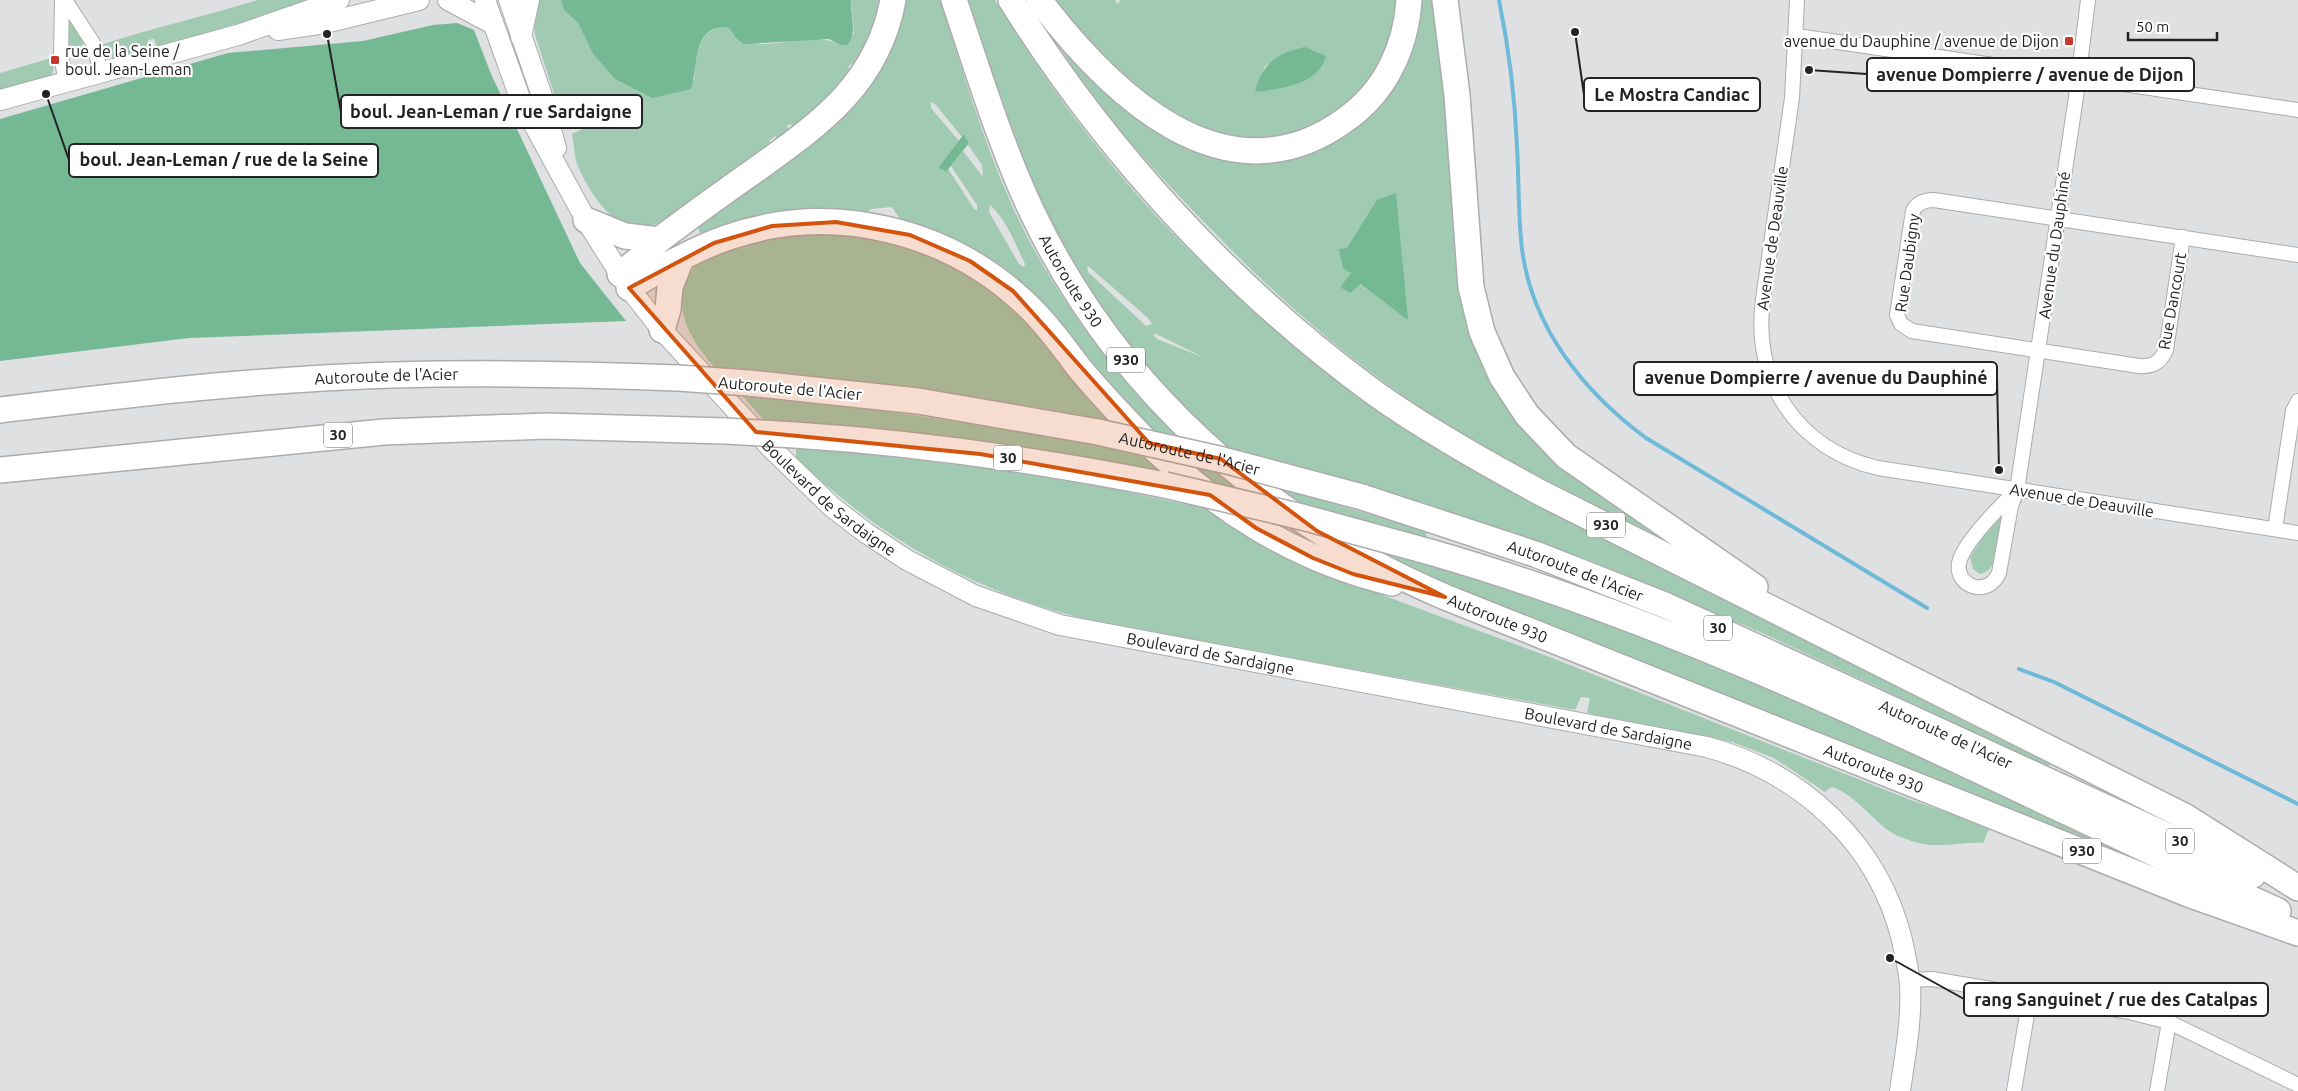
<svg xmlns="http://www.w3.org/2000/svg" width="2298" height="1091" font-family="Ubuntu,sans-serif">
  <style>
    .green { fill: #a0cbb2; fill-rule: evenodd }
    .forest { fill: #74b894 }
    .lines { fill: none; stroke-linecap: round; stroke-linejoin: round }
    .stream { stroke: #6fb9d9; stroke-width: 4 }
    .street-casing { stroke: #acacad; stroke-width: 16 }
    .secondary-casing { stroke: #acacad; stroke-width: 22 }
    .highway-casing { stroke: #acacad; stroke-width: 28 }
    .street { stroke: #fff; stroke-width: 14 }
    .secondary { stroke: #fff; stroke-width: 20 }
    .highway { stroke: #fff; stroke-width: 25 }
    .highway-bridge-casing { stroke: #acacad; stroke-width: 28; stroke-linecap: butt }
    .highway-bridge { stroke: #fff; stroke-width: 25 }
    .marked { fill: #d4540e; fill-opacity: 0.2; stroke: #d4540e; stroke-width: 4; stroke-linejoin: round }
    .poi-dot { fill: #c5382a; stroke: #fff; stroke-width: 2 }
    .labels { text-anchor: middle; stroke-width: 4.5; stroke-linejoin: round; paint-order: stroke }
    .shield { fill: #fff; stroke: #656565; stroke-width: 1 }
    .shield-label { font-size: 15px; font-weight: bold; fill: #232323 }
    .poi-label { font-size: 16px; fill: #232323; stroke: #fff; text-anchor: end }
    .street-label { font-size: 16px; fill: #232323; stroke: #fff }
    .leader { fill: none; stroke: #232323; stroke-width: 2 }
    .callout-dot { fill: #232323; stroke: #fff; stroke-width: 2 }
    .callout { fill: #fff; stroke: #232323; stroke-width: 2 }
    .callout-label { font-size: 18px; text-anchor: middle; font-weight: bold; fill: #232323 }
  </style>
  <rect width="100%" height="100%" fill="#dfe0e1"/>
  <g class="green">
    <path d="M258 0H307V2L157 48 154 39 148 40 150 50 114 60 101 45C153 28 206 16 258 0Z"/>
    <path d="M539 0H563L561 1 564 10 578 23 593 54 615 79 694 80C697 56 697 24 729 28L736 38C745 40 754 44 763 44 788 44 816 32 840 45L854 34 851 0H881L868 41 855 66 851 64 848 67 852 70 833 95 794 128 791 124 787 126 790 132 779 139 775 136 769 141 771 144C745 163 672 224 644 228 613 233 587 188 577 164 574 155 574 143 572 134L584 128 585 122 567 126 560 112 535 35 534 24Z"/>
    <path d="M901 0H940C962 68 982 138 1011 203 1050 291 1110 368 1177 436L1144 429 1059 329 902 222 892 207 871 209 862 215 702 238 697 226 803 148ZM931 102 935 104 962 137 964 134 969 143 968 145 982 165 983 177 963 151 951 166 977 205V210H975L948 169 945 172 938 168 959 141 931 108ZM990 205C1006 219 1016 245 1025 264L1024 267 1019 264 989 212Z"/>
    <path d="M964 0H995C1055 98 1126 191 1210 270 1243 302 1279 331 1314 359L2052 760 2049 767 1760 632 1589 560 1433 506 1336 477 1223 447 1185 411 1120 337 1079 275 1044 211 1015 142ZM1087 265 1148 318 1152 324 1146 326 1142 322 1088 272ZM1153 334H1156L1205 358 1157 339Z"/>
    <path d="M1049 0H1115L1118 4 1120 0H1400V15L1380 72 1325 124 1264 141 1194 128 1127 85ZM1292 50 1297 84 1255 92 1265 66Z"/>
    <path d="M1417 0H1439L1490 370 1683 549C1599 507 1514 467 1435 417 1351 363 1276 297 1207 225 1166 183 1125 139 1090 92 1070 64 1051 34 1032 6L1195 146 1339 134ZM1339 249H1347L1408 319 1359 284 1340 288 1351 273Z"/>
    <polygon points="70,16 84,41 81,48 72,50 67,44 67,17"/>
    <polygon points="55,57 52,76 0,92 0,73"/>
    <path d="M822 229 920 246 1005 297 1115 423C983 394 848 379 714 367 688 337 665 297 698 263L741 243Z"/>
    <polygon points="742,395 843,405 1029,432 1150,456 1173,477 766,423"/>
    <path d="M796 448 851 452 990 469 1088 484 1214 510 1347 582 1547 656 1911 800 1990 827 1983 843C1966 842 1950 846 1933 845 1922 845 1899 838 1889 831 1869 816 1856 796 1832 787L1825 792 1774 758 1732 742 1587 713 1590 698 1581 697 1575 710 1093 621C977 594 882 540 796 458Z"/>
    <polygon points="1183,464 1218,472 1241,492 1209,485"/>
    <polygon points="1271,486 1425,530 1428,541 1295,505"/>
    <path d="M2000 512 2003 513C2000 530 2001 571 1980 574L1973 569 1970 557Z"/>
    <path d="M1361 545C1493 584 1625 626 1752 681 1867 731 1981 786 2095 839L2093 845 1433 580Z"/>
  </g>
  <g class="forest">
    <path d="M563 0H851C850 14 858 35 847 45H840L829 39 744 44 736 38 729 28C692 23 699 64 691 89L652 98 615 79 593 54 578 23 564 10 561 1Z"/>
    <polygon points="457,23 474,30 491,74 580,263 626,321 189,338 0,361 0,119 228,53 363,41 433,25"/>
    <path d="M1305 47 1326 56C1319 85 1279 89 1255 92 1262 64 1276 53 1305 47Z"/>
    <polygon points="964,134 969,143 946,172 938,168"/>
    <polygon points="1396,193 1408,320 1360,284 1350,293 1340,287 1351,273 1343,268 1339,249 1347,248 1377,200"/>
  </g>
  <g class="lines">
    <g class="stream">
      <path d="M1499 0C1509 49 1515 97 1517 147 1519 181 1518 215 1522 249 1532 328 1584 392 1646 438L1927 608"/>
      <polyline points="2019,669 2054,682 2298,804"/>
    </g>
    <defs>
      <g id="street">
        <polyline points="62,0 61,56 66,82"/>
        <polyline points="65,0 93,43 101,72"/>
        <path d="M1797 0 1792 98 1763 299C1752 381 1797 449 1878 468L2298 533"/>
        <polyline points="1797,36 2298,110"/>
        <path d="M2183 237 2166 350C2160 363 2152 367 2139 366L1912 331 1901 324 1897 315 1913 211C1917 202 1925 200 1934 200L2298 255"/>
        <path d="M2017 490C2002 504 1963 543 1959 563 1955 587 1988 598 1999 573L2011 506 2017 490 2076 97 2088 0"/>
        <polyline points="2275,529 2293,411 2298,401"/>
        <polyline points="1910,980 1932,979 2129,1012 2169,1022 2298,1085"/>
        <polyline points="2014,1091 2030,997"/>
        <polyline points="2157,1091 2169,1022"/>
      </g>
      <g id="secondary">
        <polyline points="448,0 493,24"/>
        <path id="s1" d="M485 0 521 101 586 220 629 288 662 330 770 447 832 507 866 533 907 560 976 596 1060 625 1707 747C1802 773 1878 843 1902 940 1905 955 1909 970 1910 985 1912 1020 1905 1056 1900 1091"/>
        <polyline points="509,0 542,96 556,148"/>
        <polyline points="278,30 325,23 419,0"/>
        <polyline points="521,37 529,0"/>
        <polyline points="0,100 238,35 339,0"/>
      </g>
      <g id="highway">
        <path id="s2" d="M954 0C978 71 1000 144 1032 212 1117 390 1265 520 1445 597L2188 894 2298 933"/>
        <path d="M1011 0C1106 152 1231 288 1376 394 1430 432 1487 464 1545 495L2186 817 2298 888"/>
        <path d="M1039 0C1109 92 1225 207 1345 120 1385 92 1406 48 1409 0"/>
        <polyline points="1445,0 1457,95 1471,287 1482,332 1502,377 1527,415 1566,456 1755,587"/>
        <polyline points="586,220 625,236 659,240"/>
        <path d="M620 274 647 253 659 240C691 216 724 192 757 169 821 123 878 83 893 0"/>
        <path d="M629 288C660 269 692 250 726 238 831 201 948 229 1028 306 1048 325 1063 347 1080 369 1099 392 1120 414 1141 436 1214 507 1292 559 1392 583"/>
        <polyline points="662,330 668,309 670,287 681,259"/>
        <polyline points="749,383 918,401 1098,432"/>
        <path id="s3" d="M0 410C102 398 205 385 308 379 431 371 554 373 678 378"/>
        <path d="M795 435C919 443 1043 461 1165 485"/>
        <polyline points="0,470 384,432 547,426 725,431"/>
        <path id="s4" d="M1362 497 1535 554 1667 606 2253 875"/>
        <path d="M1430 552C1726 637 1999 784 2278 911"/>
      </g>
    </defs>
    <use href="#street" class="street-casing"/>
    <use href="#secondary" class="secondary-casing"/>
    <use href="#highway" class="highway-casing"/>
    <use href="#street" class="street"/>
    <use href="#secondary" class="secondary"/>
    <use href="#highway" class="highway"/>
    <defs>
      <g id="highway-bridge">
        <polyline points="678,378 749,383"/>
        <polyline points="725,431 795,435"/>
        <path id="s5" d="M1098 432 1223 460 1362 497"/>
        <polyline points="1165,485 1302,517 1430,552"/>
      </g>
    </defs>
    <use href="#highway-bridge" class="highway-bridge-casing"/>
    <use href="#highway-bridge" class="highway-bridge"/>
  </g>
  <path class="marked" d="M836 222 910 235 970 261 1013 291 1149 443 1221 459 1317 531 1445 597 1353 574 1313 558 1256 528 1210 495 980 454 756 432 629 288 714 243 772 226Z"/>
  <g class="poi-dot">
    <rect x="2064" y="36" width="10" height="10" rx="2.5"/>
    <rect x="50" y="55" width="10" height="10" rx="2.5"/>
  </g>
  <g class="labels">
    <g class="shield">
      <rect x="1107" y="347.5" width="38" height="25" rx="4"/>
      <rect x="324" y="422.5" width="28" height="25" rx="4"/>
      <rect x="994" y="445.5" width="28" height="25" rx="4"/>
      <rect x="1587" y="512.5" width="38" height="25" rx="4"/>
      <rect x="1704" y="615.5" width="28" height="25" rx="4"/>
      <rect x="2166" y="828.5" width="28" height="25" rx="4"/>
      <rect x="2063" y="838.5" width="38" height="25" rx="4"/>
    </g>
    <g class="shield-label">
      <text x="1126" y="365">930</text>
      <text x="338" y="440">30</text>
      <text x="1008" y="463">30</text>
      <text x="1606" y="530">930</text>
      <text x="1718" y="633">30</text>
      <text x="2180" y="846">30</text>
      <text x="2082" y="856">930</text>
    </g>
    <g class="poi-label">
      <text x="2059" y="47">avenue du Dauphine / avenue de Dijon</text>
      <text x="65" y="57" text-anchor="start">rue de la Seine /<tspan x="65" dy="18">boul. Jean-Leman</tspan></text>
    </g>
    <g class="street-label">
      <text transform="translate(1772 238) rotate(-82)" y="6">Avenue de Deauville</text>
      <text transform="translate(2054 245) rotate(-82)" y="6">Avenue du Dauphiné</text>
      <text transform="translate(1907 263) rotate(-82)" y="6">Rue Daubigny</text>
      <text dy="6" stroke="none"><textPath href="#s2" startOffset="305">Autoroute 930</textPath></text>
      <text transform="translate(2172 301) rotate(-80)" y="6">Rue Dancourt</text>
      <text dy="6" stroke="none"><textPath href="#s3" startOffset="388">Autoroute de l'Acier</textPath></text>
      <text transform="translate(790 388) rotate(5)" y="6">Autoroute de l'Acier</text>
      <text dy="6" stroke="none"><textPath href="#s5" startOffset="94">Autoroute de l'Acier</textPath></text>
      <text dy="6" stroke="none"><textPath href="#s1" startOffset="614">Boulevard de Sardaigne</textPath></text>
      <text transform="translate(2082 500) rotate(9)" y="6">Avenue de Deauville</text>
      <text dy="6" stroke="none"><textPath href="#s4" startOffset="226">Autoroute de l'Acier</textPath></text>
      <text dy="6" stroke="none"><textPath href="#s2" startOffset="860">Autoroute 930</textPath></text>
      <text dy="6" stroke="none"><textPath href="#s1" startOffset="1034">Boulevard de Sardaigne</textPath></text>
      <text dy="6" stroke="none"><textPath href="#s1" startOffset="1439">Boulevard de Sardaigne</textPath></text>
      <text dy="6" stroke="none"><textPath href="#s4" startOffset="631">Autoroute de l'Acier</textPath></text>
      <text dy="6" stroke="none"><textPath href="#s2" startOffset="1265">Autoroute 930</textPath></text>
    </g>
  </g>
  <path class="leader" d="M1809 70L1867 74M1575 32L1584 95M327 34L341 112M46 94L69 160M1999 470L1997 378M1890 958L1964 999"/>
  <g class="callout-dot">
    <circle cx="1809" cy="70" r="5"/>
    <circle cx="1575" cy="32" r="5"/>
    <circle cx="327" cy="34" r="5"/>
    <circle cx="46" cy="94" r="5"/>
    <circle cx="1999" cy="470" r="5"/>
    <circle cx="1890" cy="958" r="5"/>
  </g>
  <g class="callout">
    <rect x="1867" y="58" width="327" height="33" rx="5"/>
    <rect x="1584" y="78" width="176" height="33" rx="5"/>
    <rect x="341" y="95" width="301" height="33" rx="5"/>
    <rect x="69" y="144" width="309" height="33" rx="5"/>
    <rect x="1634" y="362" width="363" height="33" rx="5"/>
    <rect x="1964" y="983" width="304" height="33" rx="5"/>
  </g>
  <g class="callout-label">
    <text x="2030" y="81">avenue Dompierre / avenue de Dijon</text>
    <text x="1672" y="101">Le Mostra Candiac</text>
    <text x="491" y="118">boul. Jean-Leman / rue Sardaigne</text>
    <text x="224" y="166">boul. Jean-Leman / rue de la Seine</text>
    <text x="1816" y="384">avenue Dompierre / avenue du Dauphiné</text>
    <text x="2116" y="1006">rang Sanguinet / rue des Catalpas</text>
  </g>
  <path d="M2128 32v8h89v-8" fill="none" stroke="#232323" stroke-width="2.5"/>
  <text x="2136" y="32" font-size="15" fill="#232323" stroke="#ffffff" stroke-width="4" paint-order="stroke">50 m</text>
</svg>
